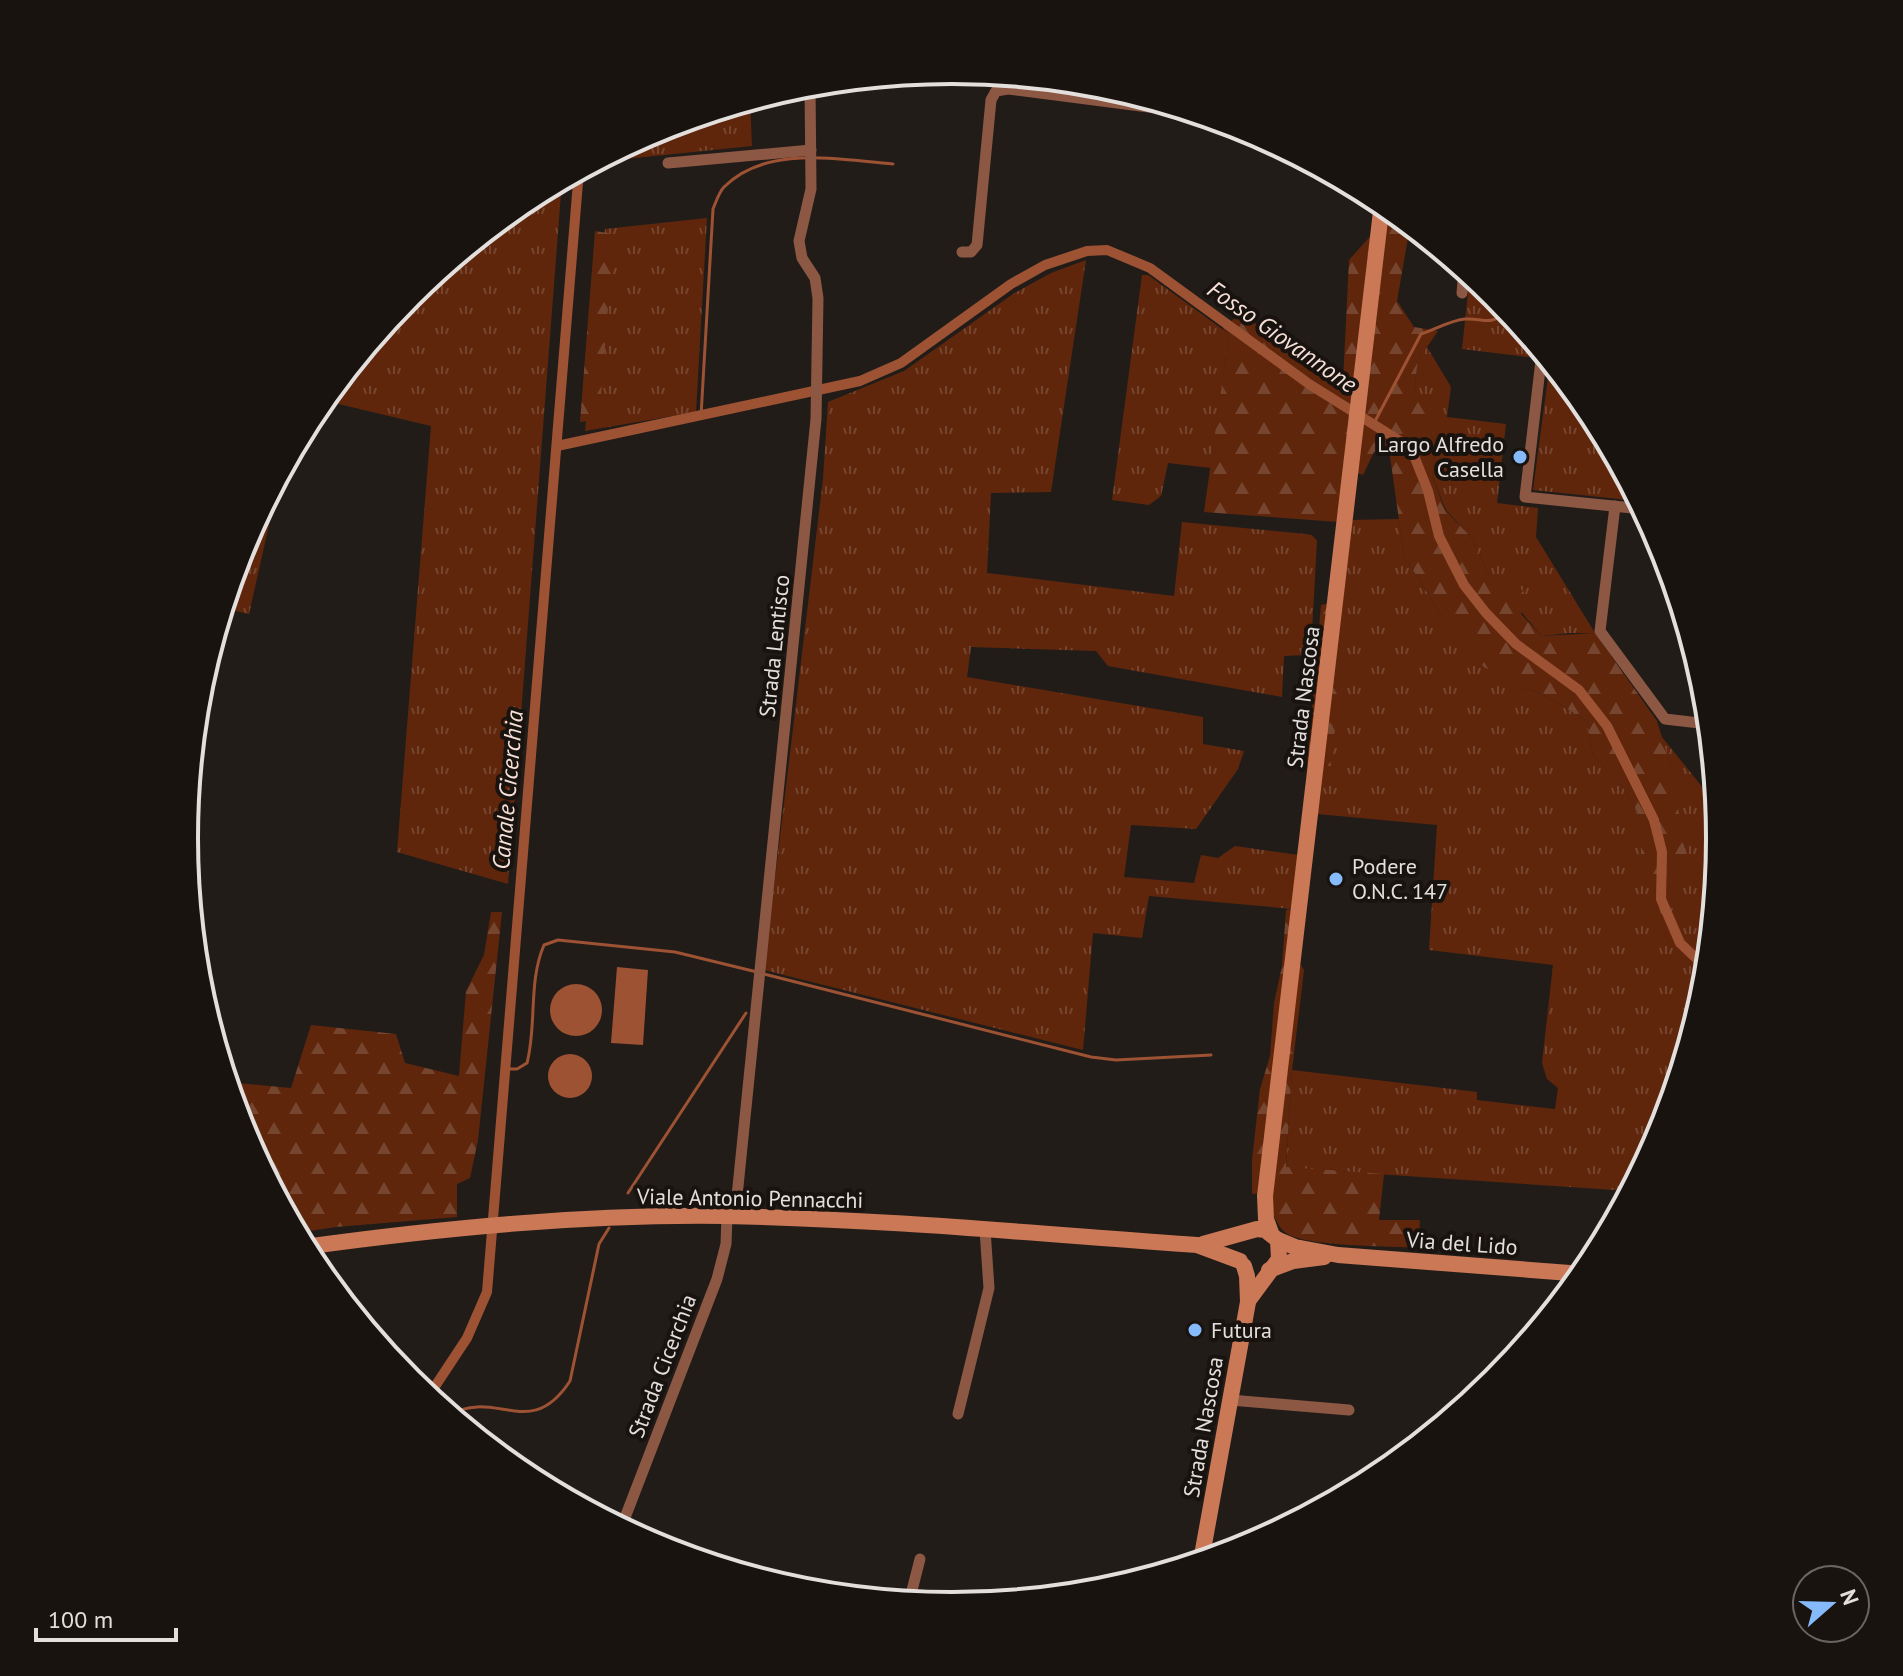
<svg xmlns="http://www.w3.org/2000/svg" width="1903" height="1676" font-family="'PT Sans',sans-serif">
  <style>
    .grass { fill: url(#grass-tufts) }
    .forest { fill: url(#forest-firs) }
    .water { fill: #9d5233 }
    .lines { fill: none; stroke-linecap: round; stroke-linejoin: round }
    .stream { stroke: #9d5233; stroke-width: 3 }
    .canal { stroke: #9d5233; stroke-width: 10 }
    .street { stroke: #8c5843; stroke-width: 11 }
    .secondary { stroke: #cb7856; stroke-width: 16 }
    .poi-dot { fill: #85bbfb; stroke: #191310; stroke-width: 3 }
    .labels { text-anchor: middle; stroke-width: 8; stroke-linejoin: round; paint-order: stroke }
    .poi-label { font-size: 22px; fill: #e3dfdd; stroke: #191310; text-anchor: start }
    .street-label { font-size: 22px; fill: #e3dfdd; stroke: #191310 }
    .water-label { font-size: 24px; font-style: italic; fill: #f5dfd6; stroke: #191310 }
    .rim { fill: none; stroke: #e3dfdd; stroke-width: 4 }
  </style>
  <defs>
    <pattern id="grass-tufts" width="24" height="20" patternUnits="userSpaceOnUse" patternTransform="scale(2)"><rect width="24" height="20" fill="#5f260c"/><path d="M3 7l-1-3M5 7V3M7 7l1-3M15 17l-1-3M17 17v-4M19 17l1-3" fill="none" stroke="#76452f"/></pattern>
    <pattern id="forest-firs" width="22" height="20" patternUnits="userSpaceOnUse" patternTransform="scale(2)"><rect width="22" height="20" fill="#5f260c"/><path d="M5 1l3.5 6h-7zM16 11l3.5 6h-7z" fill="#76452f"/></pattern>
  </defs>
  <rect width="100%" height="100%" fill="#221c19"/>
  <g class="grass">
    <polygon points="750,101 752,146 596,162 658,128"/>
    <polygon points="562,180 508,884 397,852 431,426 322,400 409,295 525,199"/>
    <polygon points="707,218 696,412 585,431 605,229"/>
    <polygon points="1086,260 1051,492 991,493 987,573 1174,596 1182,522 1306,534 1312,535 1317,541 1311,649 1306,655 1284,656 1282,697 1108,666 1096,651 971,647 967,677 1203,717 1203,744 1244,751 1238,769 1196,829 1131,825 1124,877 1194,883 1201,855 1218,858 1235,846 1299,855 1293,909 1149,896 1142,938 1093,933 1083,1050 764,970 823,479 828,402 904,371 1013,294 1051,273"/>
    <polygon points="1142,275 1148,275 1229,334 1211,468 1168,463 1161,496 1149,505 1112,500"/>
    <polygon points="1470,275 1495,295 1538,348 1537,358 1462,349"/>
    <polygon points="1427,347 1451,387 1447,417 1506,424 1497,503 1538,508 1536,537 1595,633 1569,633 1542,636 1490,576 1471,537 1446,510 1432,476 1436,444 1414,391 1418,360"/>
    <polygon points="1550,362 1590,412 1638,501 1533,490"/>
    <polygon points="281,471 249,614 223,608 242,544"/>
    <polygon points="1399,519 1404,556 1443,618 1518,686 1544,695 1587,721 1593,755 1625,790 1641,819 1641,881 1672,770 1661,736 1716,804 1719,838 1705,988 1661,1132 1630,1191 1286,1168 1292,1070 1477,1092 1477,1100 1555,1109 1558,1088 1547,1079 1542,1063 1553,965 1429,950 1437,825 1317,814 1352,520"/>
  </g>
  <g class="forest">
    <polygon points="1384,221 1410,226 1397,301 1414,327 1438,331 1418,360 1414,391 1430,415 1436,444 1432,476 1445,510 1471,537 1490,576 1507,575 1524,592 1521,614 1542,636 1595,633 1657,721 1672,770 1689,877 1641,881 1641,819 1625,790 1593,755 1587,721 1544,695 1518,686 1484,667 1443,618 1404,556 1390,456 1374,452 1363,475 1345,468 1339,522 1204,512 1229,334 1223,329 1240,313 1343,382 1349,260"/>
    <polygon points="595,231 614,234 599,419 580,422"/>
    <polygon points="1349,598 1331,766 1307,765 1321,605"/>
    <path d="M1293 909 1289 947 1304 970 1292 1070 1286 1167 1384 1174 1379 1220H1420L1418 1248C1391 1246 1306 1247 1286 1233 1278 1228 1276 1216 1268 1208V1192L1252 1194V1160L1260 1089 1270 1056 1274 1003 1282 966 1286 910Z"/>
    <polygon points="491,912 502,912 478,1140 470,1178 457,1184 457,1217 336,1227 296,1233 242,1131 227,1082 291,1088 311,1025 396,1034 405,1063 459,1076 466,991 484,955"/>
  </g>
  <g class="water">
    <polygon points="617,967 648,970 643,1045 611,1043"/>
    <circle cx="576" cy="1010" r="26"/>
    <circle cx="570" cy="1076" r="22"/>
  </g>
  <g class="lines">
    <g class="stream">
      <path d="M701 416 713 209C716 202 719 192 724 187 767 144 839 160 893 164"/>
      <path d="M1373 425 1421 334C1434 330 1451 320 1465 319 1486 318 1488 327 1508 311"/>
      <polyline points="764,974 1091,1057 1116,1060 1211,1055"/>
      <path d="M505 1069H517L527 1063C537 1025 528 982 544 945L558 940 675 952 757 972"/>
      <polyline points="628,1193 746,1013"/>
      <path d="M449 1415C497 1388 530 1442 570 1381L599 1244 609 1228"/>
    </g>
    <g class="canal">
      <polyline points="557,446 860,381 901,363 1011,284 1045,265 1087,251 1107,250 1150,268 1309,384 1411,448 1428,491 1439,536 1464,585 1486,613 1516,644 1579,690 1607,726 1654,820 1662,852 1661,899 1680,943 1701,963 1707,965"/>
      <polyline points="428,1397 467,1338 487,1292 579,170"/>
    </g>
    <g class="street">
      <polyline points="668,163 811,150"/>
      <polyline points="1381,217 1403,219"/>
      <polyline points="962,252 971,252 977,245 991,100 996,91 1008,89 1195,113"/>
      <polyline points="1462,293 1464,270"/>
      <polyline points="1542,352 1525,497 1642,509"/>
      <polyline points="1615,506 1600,631 1665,719 1708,724"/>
      <polyline points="735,1216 816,419 818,298 815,278 802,258 799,241 811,189 810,84"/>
      <polyline points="1230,1400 1349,1410"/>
      <polyline points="958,1414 989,1288 985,1230"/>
      <polyline points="621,1528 717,1279 726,1244 727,1216"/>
      <polyline points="909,1602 920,1559"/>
    </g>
    <g class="secondary">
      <polyline points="1271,1233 1266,1219 1265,1196 1382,203"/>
      <polyline points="1278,1240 1295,1247 1338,1255 1583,1274"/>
      <polyline points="1203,1244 1257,1229 1265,1230 1278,1240 1279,1259 1248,1301"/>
      <path d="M304 1247C443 1228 585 1214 726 1216 883 1219 1040 1234 1197 1245L1240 1261"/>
      <polyline points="1269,1270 1293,1261 1324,1257"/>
      <polyline points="1201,1561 1248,1302 1247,1276 1244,1266"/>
    </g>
  </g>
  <g class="poi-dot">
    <circle cx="1520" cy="457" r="8"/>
    <circle cx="1336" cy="879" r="8"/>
    <circle cx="1195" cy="1330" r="8"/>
  </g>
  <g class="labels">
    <g class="poi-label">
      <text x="1504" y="452" text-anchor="end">Largo Alfredo<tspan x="1504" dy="25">Casella</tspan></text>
      <text x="1352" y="874">Podere<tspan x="1352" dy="25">O.N.C. 147</tspan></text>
      <text x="1211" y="1338">Futura</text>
    </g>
    <g class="street-label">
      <text transform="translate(774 646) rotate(-84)" y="8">Strada Lentisco</text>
      <text transform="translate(1303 697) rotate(-83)" y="8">Strada Nascosa</text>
      <text transform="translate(750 1198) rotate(1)" y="8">Viale Antonio Pennacchi</text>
      <text transform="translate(1462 1243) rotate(4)" y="8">Via del Lido</text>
      <text transform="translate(662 1366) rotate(-69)" y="8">Strada Cicerchia</text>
      <text transform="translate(1203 1427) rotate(-80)" y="8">Strada Nascosa</text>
    </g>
    <g class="water-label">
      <text transform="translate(1282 337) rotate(35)" y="8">Fosso Giovannone</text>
      <text transform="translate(508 790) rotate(-85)" y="8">Canale Cicerchia</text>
    </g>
  </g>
  <path d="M0 0H1903V1676H0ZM198 838a754 754 0 1 1 1508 0a754 754 0 1 1-1508 0Z" fill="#191310" fill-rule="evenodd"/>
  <path class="rim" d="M198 838a754 754 0 1 1 1508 0a754 754 0 1 1-1508 0Z"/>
  <g transform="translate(1831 1604) rotate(70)"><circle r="38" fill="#191310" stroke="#6a6562" stroke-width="2"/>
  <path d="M0-6L14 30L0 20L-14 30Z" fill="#85bbfb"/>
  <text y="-12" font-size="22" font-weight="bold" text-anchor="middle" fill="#e3dfdd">N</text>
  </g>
  <path d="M36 1628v12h140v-12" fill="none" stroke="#e3dfdd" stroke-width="4"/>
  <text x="48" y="1628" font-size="24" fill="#e3dfdd" stroke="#191310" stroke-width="6" paint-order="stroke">100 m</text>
</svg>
